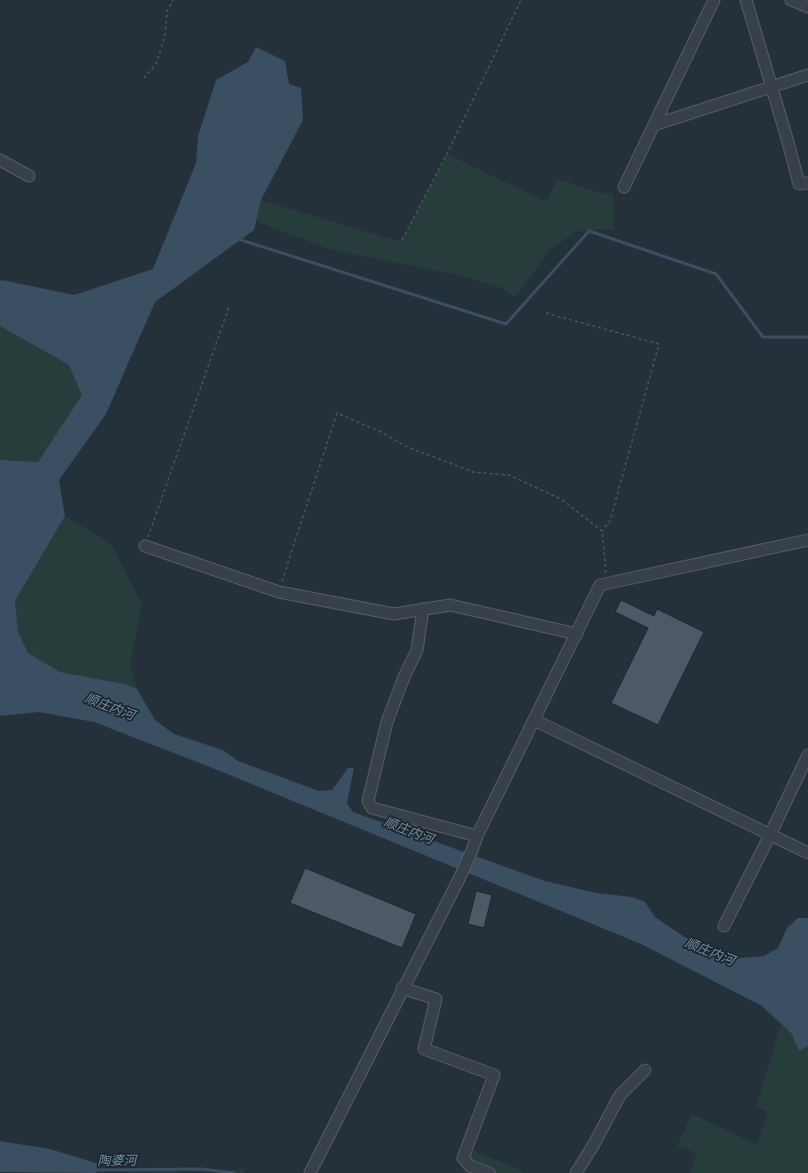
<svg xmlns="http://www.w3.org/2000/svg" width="808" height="1173" font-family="'Fira Sans','Noto Sans SC',sans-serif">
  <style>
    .green { fill: #273d3c }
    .water { fill: #3a4f62 }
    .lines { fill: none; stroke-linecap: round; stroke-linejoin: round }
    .stream { stroke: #3a4f62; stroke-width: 3 }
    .building { fill: #4d5a65; stroke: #1f2831 }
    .minor-casing { stroke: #565f68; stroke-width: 13 }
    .path { stroke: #46595a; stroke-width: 1.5; stroke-dasharray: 3 3; stroke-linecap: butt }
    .minor { stroke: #38414a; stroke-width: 11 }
    .labels { text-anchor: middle; stroke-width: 3.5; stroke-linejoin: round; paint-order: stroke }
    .water-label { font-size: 13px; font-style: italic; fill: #7590a7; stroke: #1d262f }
  </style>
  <rect width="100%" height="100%" fill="#24303a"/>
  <g class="green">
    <polygon points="447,154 547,202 557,179 597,192 613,194 614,230 599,229 575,232 549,251 517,295 512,296 502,288 458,275 328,249 256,221 261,200 401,242"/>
    <polygon points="0,326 70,365 82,395 38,462 0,460"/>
    <polygon points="65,516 111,544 142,604 130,666 137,689 125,684 60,672 28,654 18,632 15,601"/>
    <polygon points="781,1024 791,1033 799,1051 808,1046 808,1173 690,1173 697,1153 677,1146 692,1114 757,1145 768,1112 756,1107"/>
    <polygon points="473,1150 520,1170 524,1173 464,1173"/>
    <polygon points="153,1167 187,1173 125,1173"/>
    <polygon points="246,1168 243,1173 217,1173"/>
  </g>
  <g class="water">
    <polygon points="256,47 285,61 289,84 301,88 303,120 261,200 254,230 155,302 106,414 59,480 65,516 15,601 18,632 28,653 60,672 125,684 137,689 155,720 174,734 223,750 238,761 319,791 332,790 348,768 354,768 347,803 353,812 545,881 596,893 632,897 645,902 655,917 686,938 741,958 764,956 778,948 787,928 798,918 808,918 808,1046 799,1051 791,1033 762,1006 641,944 215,769 94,722 39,712 0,716 0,460 38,462 82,395 69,365 0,326 0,281 2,280 74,295 153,269 196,163 198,136 216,80 248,62"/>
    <polygon points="0,1141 50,1149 99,1164 96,1173 0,1172"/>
  </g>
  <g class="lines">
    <g class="stream">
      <polyline points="238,239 506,324 589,231 716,274 763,337 808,337"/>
      <polyline points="94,1170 202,1169 234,1173"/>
    </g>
  </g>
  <g class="building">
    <polygon points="621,600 654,616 657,609 704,632 658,725 611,703 648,628 615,612"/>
    <polygon points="305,868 416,914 402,948 290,903"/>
    <polygon points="476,891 492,895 484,928 468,924"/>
  </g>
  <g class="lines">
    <defs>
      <g id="minor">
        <polyline points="746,0 788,142 799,184 808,183"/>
        <polyline points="791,0 808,7"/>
        <polyline points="654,125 808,75"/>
        <polyline points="0,160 29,176"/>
        <polyline points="624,187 714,0"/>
        <polyline points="145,546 279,592 394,614 450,605 577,634"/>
        <polyline points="423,609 417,650 404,677 387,722 368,801 372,808 477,836"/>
        <polyline points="534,720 808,853"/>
        <polyline points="724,926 770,835 808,755"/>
        <polyline points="402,988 436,999 424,1049 494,1075 463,1158 470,1166 489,1173"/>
        <polyline points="310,1173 461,875 473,848 477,836 600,585 808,540"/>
        <polyline points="576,1173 594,1144 620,1095 645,1070"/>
      </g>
    </defs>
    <use href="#minor" class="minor-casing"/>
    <g class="path">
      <polyline points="144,78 156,64 165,36 167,11 173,0"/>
      <polyline points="402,240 447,154 521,0"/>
      <polyline points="546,313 659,344 610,521 602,531"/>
      <polyline points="148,537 229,307"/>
      <polyline points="282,581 337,413 383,433 405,446 473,472 509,475 561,499 602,531 606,571 604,574"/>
    </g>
    <use href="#minor" class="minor"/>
  </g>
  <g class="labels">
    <g class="water-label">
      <text transform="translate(110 706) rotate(21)" y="5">顺庄内河</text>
      <text transform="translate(409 830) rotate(21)" y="5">顺庄内河</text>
      <text transform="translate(710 951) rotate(22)" y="5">顺庄内河</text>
      <text transform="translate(117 1160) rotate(-1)" y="5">陶婆河</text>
    </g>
  </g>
</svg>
